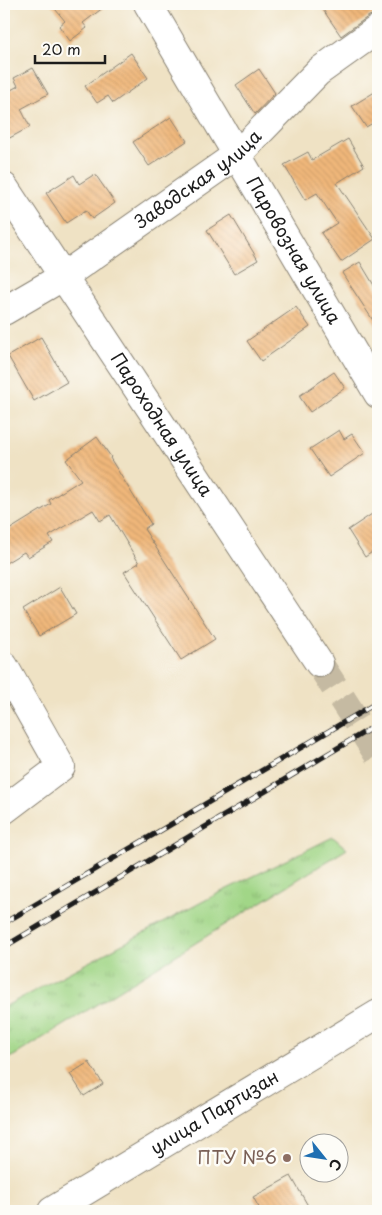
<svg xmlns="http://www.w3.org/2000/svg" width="382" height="1215" font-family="'Playpen Sans',sans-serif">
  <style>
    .grass { fill: url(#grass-tufts); stroke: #5e7952 }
    .building { fill: url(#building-back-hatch) }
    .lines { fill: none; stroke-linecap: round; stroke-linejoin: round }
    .major-tunnel { stroke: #c5baa2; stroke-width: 28; stroke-dasharray: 28 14; stroke-linecap: butt }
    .minor-casing { stroke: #867f70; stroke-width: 30 }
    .major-casing { stroke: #867f70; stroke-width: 30 }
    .minor { stroke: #fff; stroke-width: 28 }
    .major { stroke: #fff; stroke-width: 28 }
    .rail-casing { stroke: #1c1c1c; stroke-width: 5.5 }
    .rail { stroke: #fdfcf7; stroke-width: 4; stroke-dasharray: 11; stroke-linecap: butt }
    .education-dot { fill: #8d6e63; stroke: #fdfcf7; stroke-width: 2 }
    .labels { text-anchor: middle; stroke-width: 5; stroke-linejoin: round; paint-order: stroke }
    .street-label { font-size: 18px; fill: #1c1c1c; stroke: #fdfcf7 }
    .education-label { font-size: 18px; fill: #785e54; stroke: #fdfcf7; text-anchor: end }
  </style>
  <defs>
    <pattern id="grass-tufts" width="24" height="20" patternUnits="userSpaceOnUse" patternTransform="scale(1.25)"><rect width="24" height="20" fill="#a1d687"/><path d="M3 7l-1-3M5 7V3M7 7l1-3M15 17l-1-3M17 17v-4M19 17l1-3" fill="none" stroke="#8ab774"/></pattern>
    <pattern id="building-back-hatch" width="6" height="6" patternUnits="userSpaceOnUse" patternTransform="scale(1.25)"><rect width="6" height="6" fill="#f0b77a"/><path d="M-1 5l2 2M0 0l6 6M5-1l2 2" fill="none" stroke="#cd9d69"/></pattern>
  </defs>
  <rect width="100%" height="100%" fill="#fdfcf7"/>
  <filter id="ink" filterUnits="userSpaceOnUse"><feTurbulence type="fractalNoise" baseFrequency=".02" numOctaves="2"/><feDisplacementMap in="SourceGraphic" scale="10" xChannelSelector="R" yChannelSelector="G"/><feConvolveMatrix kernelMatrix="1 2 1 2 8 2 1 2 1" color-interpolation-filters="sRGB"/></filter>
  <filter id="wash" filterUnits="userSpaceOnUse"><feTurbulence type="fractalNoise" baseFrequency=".0096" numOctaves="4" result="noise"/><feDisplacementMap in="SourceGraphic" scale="20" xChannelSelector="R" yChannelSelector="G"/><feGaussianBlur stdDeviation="1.12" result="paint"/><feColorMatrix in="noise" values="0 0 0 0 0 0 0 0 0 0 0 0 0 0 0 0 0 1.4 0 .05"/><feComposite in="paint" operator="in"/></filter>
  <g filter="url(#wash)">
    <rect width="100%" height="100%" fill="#efe2c4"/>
    <polygon class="grass" points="333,837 347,849 4,1062 4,1007 217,894"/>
    <g id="blocks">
      <g class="building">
        <polygon points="51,4 108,4 83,23 87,28 70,41 59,26 65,21"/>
        <polygon points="319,4 378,4 378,13 369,16 341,36"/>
        <polygon points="131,53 148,78 113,103 108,96 97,103 85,86"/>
        <polygon points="33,68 48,94 21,109 30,127 4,141 4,77 11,90 18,86 14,78"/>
        <polygon points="259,69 275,93 255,114 236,85"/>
        <polygon points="378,90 378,120 366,127 352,106"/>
        <polygon points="171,117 187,141 149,166 133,142"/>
        <polygon points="348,139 364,166 337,183 375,239 341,262 321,233 337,223 317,193 305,200 284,165 308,152 312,160"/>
        <polygon points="95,174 115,203 92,219 86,210 66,223 46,193 74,175 79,184"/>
        <polygon points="231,215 258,260 234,274 207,230"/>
        <polygon points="360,262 378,292 378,328 342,273"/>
        <polygon points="296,307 310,327 261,361 247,341"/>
        <polygon points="41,337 67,382 34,401 8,356"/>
        <polygon points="334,372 345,388 310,412 299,396"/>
        <polygon points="339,430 344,439 352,434 365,453 329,477 310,449"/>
        <polygon points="97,437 111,457 110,458 151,524 144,529 215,639 181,660 124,572 139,563 110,515 100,521 93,510 49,536 53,542 28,557 24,552 4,564 4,533 51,504 49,500 81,480 66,460"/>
        <polygon points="378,510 378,548 365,557 348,530"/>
        <polygon points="60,587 76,614 39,636 23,610"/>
        <polygon points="89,1062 103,1084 84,1096 70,1074"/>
        <polygon points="291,1176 311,1211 261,1211 253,1197"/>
      </g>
    </g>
  </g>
  <g filter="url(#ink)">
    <use href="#blocks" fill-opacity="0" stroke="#867f70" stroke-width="1"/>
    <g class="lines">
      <polyline class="major-tunnel" points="319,663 378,755"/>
      <defs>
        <g id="minor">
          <path id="s1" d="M148 4 378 394"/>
          <path id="s2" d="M4 311 64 276 238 154 318 72 378 29"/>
          <polyline points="4,666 61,767 4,810"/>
          <path id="s3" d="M52 1211 378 1014"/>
        </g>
        <g id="major">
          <path id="s4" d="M4 187 319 663"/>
        </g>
      </defs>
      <use href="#minor" class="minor-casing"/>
      <use href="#major" class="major-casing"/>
      <use href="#minor" class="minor"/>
      <use href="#major" class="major"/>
      <defs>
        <g id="rail">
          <polyline points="4,923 378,702"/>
          <polyline points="4,947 378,724"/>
        </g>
      </defs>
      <use href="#rail" class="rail-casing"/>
      <use href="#rail" class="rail"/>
    </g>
  </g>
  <circle class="education-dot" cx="287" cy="1158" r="5"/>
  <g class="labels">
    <g class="street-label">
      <text dy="6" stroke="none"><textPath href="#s2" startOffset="235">Заводская улица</textPath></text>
      <text dy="6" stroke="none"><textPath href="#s1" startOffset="286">Паровозная улица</textPath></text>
      <text dy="6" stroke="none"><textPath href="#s4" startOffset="285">Пароходная улица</textPath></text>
      <text dy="6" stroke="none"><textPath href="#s3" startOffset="190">улица Партизан</textPath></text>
    </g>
    <g class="education-label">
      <text x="277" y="1164">ПТУ №6</text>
    </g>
  </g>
  <rect width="382" height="1215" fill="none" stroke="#fdfcf7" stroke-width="20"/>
  <g transform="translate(324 1158) rotate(120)"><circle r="24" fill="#fdfcf7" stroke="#a3a29f"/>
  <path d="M0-4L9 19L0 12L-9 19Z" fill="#1f6fb2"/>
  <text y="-8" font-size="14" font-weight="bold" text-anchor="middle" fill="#1c1c1c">С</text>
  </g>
  <path d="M35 55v8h70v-8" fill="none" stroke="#1c1c1c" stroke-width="2.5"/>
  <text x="42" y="55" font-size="15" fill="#1c1c1c" stroke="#fdfcf7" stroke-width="4" paint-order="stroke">20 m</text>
</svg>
